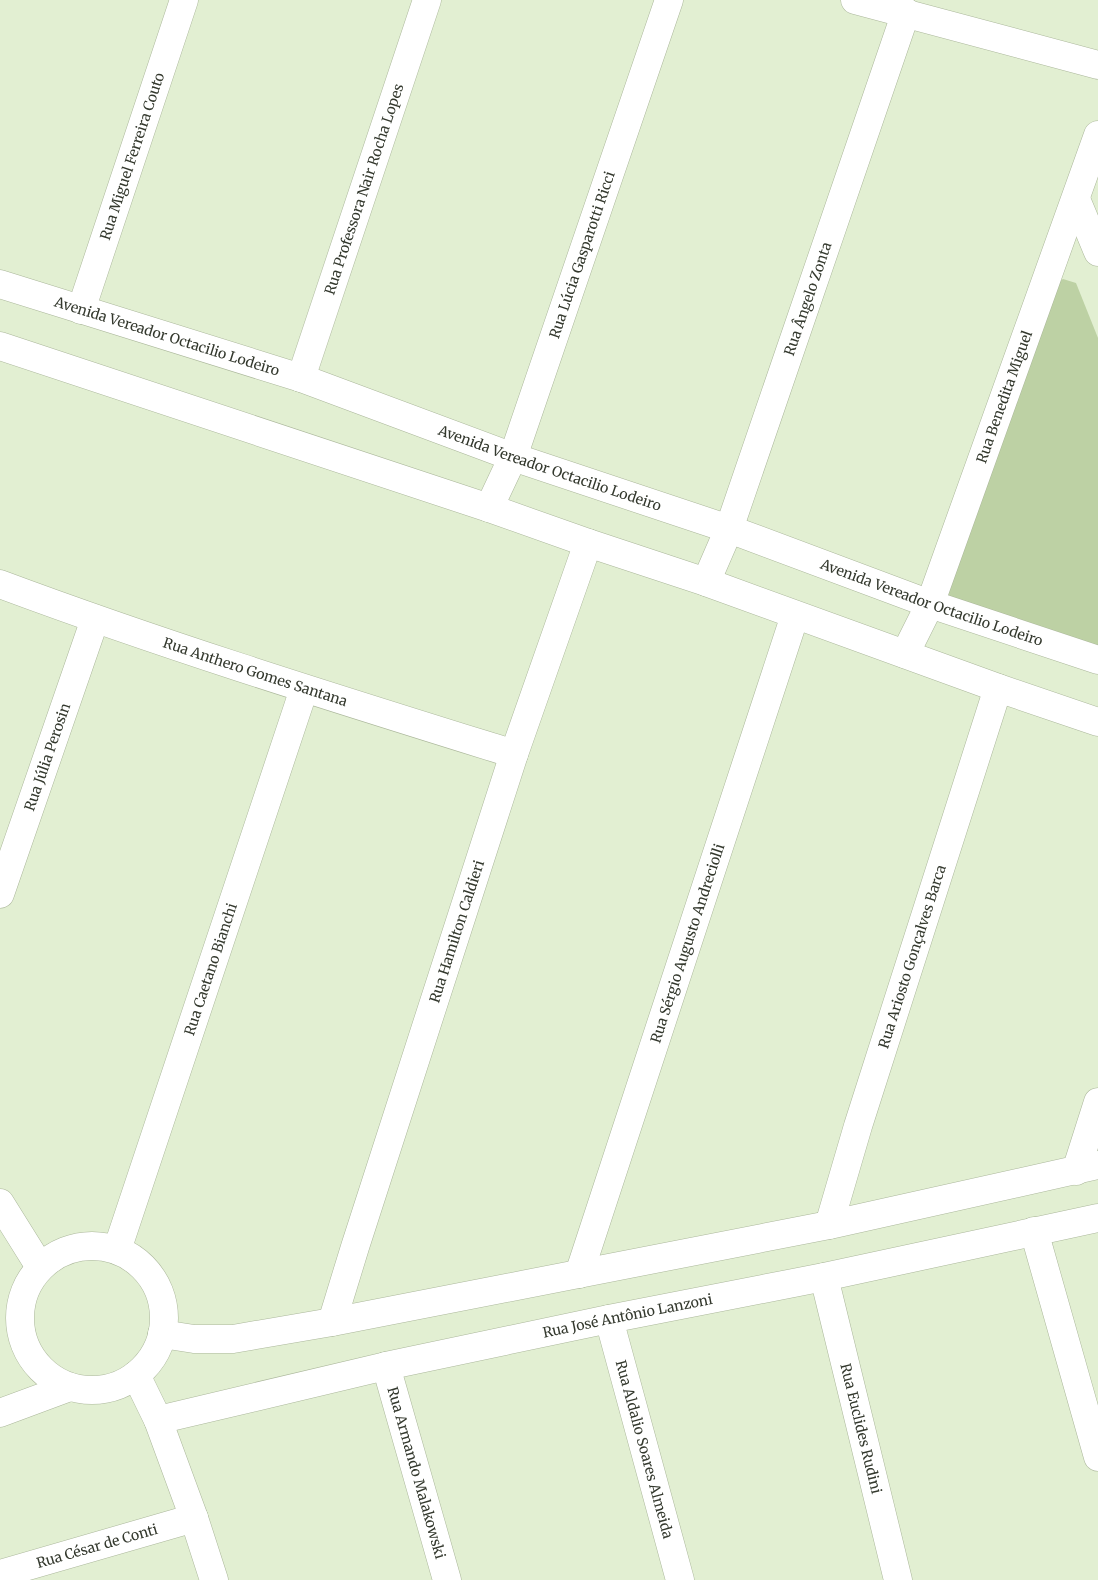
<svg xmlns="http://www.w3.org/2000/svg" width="1098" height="1580" font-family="Merriweather,serif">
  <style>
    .green { fill: #bdd1a4 }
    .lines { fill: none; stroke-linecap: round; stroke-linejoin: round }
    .street-casing { stroke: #abb79b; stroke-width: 29 }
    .secondary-casing { stroke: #abb79b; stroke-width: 29 }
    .street { stroke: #fff; stroke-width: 28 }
    .secondary { stroke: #fff; stroke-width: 28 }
    .labels { text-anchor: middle; stroke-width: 5; stroke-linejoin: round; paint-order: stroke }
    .street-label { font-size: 14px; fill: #34392e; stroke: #fff }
  </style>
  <rect width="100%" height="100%" fill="#e2efd2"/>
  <polygon class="green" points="1063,279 1076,283 1098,338 1098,652 945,598 1049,289"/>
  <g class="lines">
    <defs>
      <g id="street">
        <polyline points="855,0 1098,65"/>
        <polyline points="1076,199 1098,252"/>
        <path id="s1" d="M81 310 184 0"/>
        <path id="s2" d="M301 378 427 0"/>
        <path id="s3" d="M489 508 513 457 669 0"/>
        <path id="s4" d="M706 582 729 529 906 12"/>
        <path id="s5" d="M0 584C169 647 341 700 514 754"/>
        <path id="s6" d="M905 654 930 604 1098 135"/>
        <path id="s7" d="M0 894 95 619"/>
        <polyline points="1076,1171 1098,1102"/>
        <polyline points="0,1203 40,1267"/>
        <path id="s8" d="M829 1225 858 1126 998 688"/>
        <polyline points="1034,1231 1098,1457"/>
        <circle cx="92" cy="1318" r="72"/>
        <path id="s9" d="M117 1250 304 689"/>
        <path id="s10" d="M579 1274 795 615"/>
        <path id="s11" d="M824 1277 898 1580"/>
        <path id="s12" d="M609 1319 680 1580"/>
        <path id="s13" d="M332 1322 355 1247 514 754 588 543"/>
        <polyline points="162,1334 194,1339 233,1339 332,1322 829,1225 1098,1165"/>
        <path id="s14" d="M386 1366 447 1580"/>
        <polyline points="136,1375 158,1420 194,1518 214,1580"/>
        <polyline points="0,1413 70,1387"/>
        <path id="s15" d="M158 1420 386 1366 609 1319 824 1277 1098 1218"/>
        <path id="s16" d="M0 1574 194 1518"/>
      </g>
      <g id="secondary">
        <path id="s17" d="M0 284 301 378 513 457 729 529 930 604 1098 660"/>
        <polyline points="0,346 489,508 588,543 706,582 998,688 1098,722"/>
      </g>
    </defs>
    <use href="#street" class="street-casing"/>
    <use href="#secondary" class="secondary-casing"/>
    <use href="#street" class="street"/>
    <use href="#secondary" class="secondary"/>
  </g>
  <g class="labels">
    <g class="street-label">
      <text dy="5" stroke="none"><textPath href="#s1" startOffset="162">Rua Miguel Ferreira Couto</textPath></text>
      <text dy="5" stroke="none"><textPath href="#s2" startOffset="199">Rua Professora Nair Rocha Lopes</textPath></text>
      <text dy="5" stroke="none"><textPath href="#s3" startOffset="270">Rua Lúcia Gasparotti Ricci</textPath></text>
      <text dy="5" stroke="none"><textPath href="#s4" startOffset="301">Rua Ângelo Zonta</textPath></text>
      <text dy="5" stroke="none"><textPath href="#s17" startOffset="175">Avenida Vereador Octacilio Lodeiro</textPath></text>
      <text dy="5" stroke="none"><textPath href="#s6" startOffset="276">Rua Benedita Miguel</textPath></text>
      <text dy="5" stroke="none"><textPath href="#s17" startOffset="580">Avenida Vereador Octacilio Lodeiro</textPath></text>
      <text dy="5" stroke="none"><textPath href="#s17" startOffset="985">Avenida Vereador Octacilio Lodeiro</textPath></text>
      <text dy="5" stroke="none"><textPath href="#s5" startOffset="270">Rua Anthero Gomes Santana</textPath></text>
      <text dy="5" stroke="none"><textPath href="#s7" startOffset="145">Rua Júlia Perosin</textPath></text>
      <text dy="5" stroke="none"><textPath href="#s13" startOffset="410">Rua Hamilton Caldieri</textPath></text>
      <text dy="5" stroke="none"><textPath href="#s10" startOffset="348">Rua Sérgio Augusto Andreciolli</textPath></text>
      <text dy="5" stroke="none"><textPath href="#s8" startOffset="281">Rua Ariosto Gonçalves Barca</textPath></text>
      <text dy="5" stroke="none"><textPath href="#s9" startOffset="296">Rua Caetano Bianchi</textPath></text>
      <text dy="5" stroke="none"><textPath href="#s15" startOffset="481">Rua José Antônio Lanzoni</textPath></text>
      <text dy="5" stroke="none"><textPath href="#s11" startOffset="156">Rua Euclides Rudini</textPath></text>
      <text dy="5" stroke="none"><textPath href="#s12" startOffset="135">Rua Aldalio Soares Almeida</textPath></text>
      <text dy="5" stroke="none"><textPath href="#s14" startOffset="111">Rua Armando Malakowski</textPath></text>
      <text dy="5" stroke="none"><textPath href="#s16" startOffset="101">Rua César de Conti</textPath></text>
    </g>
  </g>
</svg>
